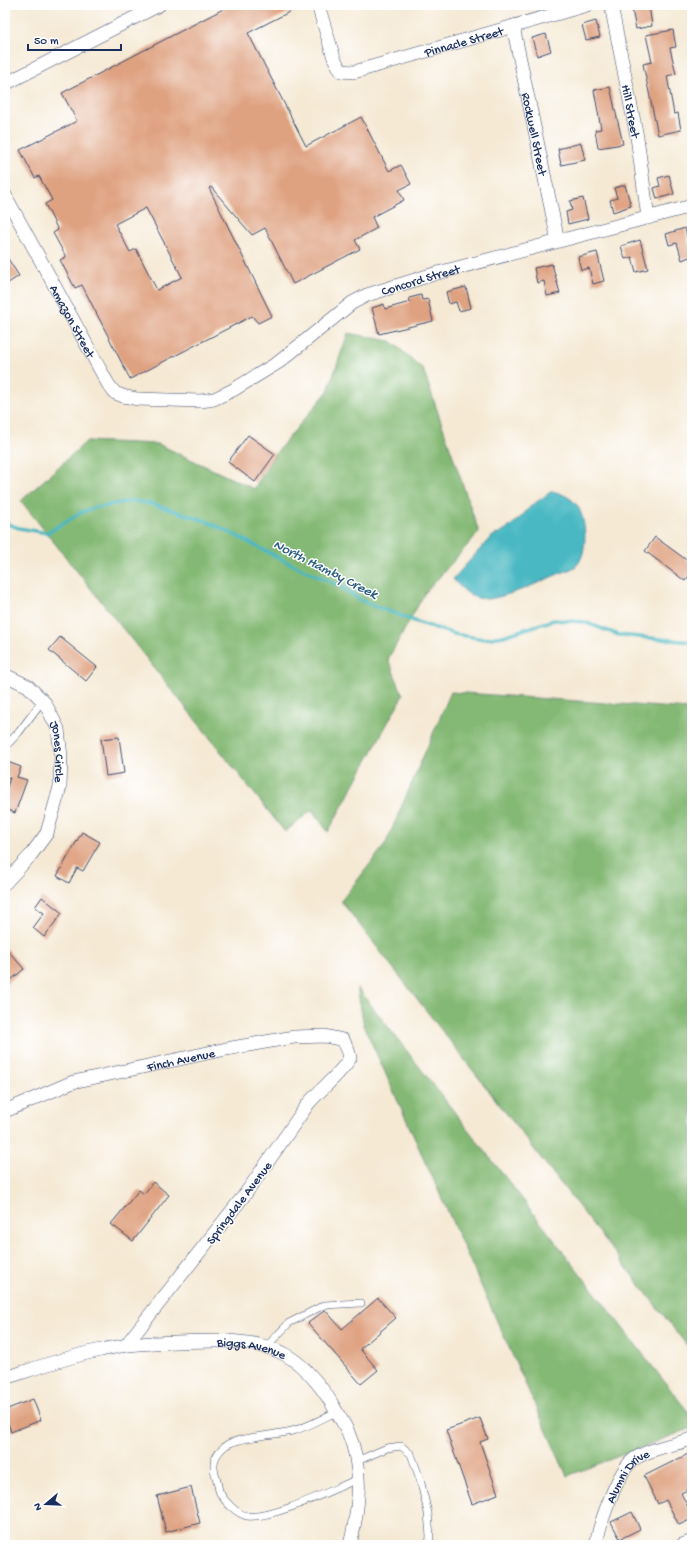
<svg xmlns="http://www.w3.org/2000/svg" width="697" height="1550" font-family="'Gochi Hand',sans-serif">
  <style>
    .forest { fill: #84b975; stroke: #50746a }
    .water { fill: #49b8c2; stroke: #327490 }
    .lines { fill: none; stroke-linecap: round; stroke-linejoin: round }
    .stream { stroke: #49b8c2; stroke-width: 3.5 }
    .building { fill: #dfa281; fill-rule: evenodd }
    .lane-casing { stroke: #3c4b70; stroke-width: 8 }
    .street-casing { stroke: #3c4b70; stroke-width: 14 }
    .lane { stroke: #fff; stroke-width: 7 }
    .street { stroke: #fff; stroke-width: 13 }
    .labels { text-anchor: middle; stroke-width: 3; stroke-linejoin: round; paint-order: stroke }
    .street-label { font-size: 13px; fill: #1b2f5e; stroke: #fff }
    .water-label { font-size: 14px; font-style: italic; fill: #2b5f81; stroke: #fff }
  </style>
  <rect width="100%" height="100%" fill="#fff"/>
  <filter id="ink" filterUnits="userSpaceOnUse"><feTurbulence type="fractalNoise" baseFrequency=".025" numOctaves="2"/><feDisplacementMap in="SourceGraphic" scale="8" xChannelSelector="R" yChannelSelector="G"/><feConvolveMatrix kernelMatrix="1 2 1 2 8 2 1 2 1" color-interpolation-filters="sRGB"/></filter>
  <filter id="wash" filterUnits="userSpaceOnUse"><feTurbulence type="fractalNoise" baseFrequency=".012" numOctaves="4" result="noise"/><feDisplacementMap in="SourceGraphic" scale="16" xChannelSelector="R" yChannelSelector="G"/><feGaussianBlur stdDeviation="0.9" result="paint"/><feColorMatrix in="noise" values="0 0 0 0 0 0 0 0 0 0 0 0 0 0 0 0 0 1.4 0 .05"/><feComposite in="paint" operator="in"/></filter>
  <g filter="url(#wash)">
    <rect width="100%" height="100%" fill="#f5e9d4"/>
    <g class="forest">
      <polygon points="348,333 391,341 423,369 479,532 425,593 388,659 403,695 328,832 312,810 285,832 21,501 87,441 158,444 254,489 275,454 328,391"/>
      <polygon points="451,692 689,709 692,705 692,1352 341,901 385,845"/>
      <polygon points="357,987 692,1417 692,1428 567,1476 364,1026"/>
    </g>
    <path class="water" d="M552 491C561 493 570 497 576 504 587 517 589 556 575 567 570 570 563 572 558 574 538 583 510 596 489 599 485 599 480 598 477 598 468 595 459 586 453 579L491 537 508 528 521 517 531 506Z"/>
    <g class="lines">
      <polyline class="stream" points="5,523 19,528 47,533 80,513 96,507 101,507 119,503 133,501 153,504 206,521 229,532 287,562 342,587 362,601 417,622 454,634 484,639 503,636 554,620 584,622 619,635 692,642"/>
    </g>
    <g id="blocks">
      <g class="building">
        <path d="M231 5H303L248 33 306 146 361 117 389 171 401 165 411 184 399 190 404 200 372 217 377 228 355 240 360 249 293 284 265 228 252 235 211 187 209 188 272 316 258 323 252 316 130 379 82 285 75 288 60 260 66 257 53 233 58 230 45 204 52 200 39 176 35 178 20 150 77 121 62 93ZM146 208 182 277 157 290 136 249 130 252 115 224Z"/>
        <polygon points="631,5 649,5 652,26 636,29"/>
        <polygon points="596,21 600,37 586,40 582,25"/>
        <polygon points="673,30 676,47 670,48 676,74 667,76 674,114 678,113 681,130 658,135 643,64 652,62 646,35"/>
        <polygon points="546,34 551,51 537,56 532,38"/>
        <polygon points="610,87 623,144 598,148 595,130 601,129 594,90"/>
        <polygon points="581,143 585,160 561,165 558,149"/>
        <polygon points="669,175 674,194 657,199 654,188 660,186 658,178"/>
        <polygon points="625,185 631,206 613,212 610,200 617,198 614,188"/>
        <polygon points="583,198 588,219 568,224 566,212 572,210 570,201"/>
        <polygon points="685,228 692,256 682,260 677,243 669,245 666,234"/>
        <polygon points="640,240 648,269 636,272 632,257 625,259 621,246"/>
        <polygon points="597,252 604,281 593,284 589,268 581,270 578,257"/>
        <polygon points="5,254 19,276 5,285"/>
        <polygon points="552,264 560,293 547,296 544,281 537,283 534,268"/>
        <polygon points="466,287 471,308 459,311 456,302 449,304 446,292"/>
        <polygon points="421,295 422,300 428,299 433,321 379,334 372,308 384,304 385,309 410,302 409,298"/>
        <polygon points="248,435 275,454 255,482 228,462"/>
        <polygon points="655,537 692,564 692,572 685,581 645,551"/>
        <polygon points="60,637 97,667 86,681 49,650"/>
        <polygon points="119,737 124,773 106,776 101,739"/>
        <polygon points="5,761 21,767 17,777 27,780 15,813 5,809 5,792 10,778 5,776"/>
        <polygon points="82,832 100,842 83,871 77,868 69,883 57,876"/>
        <polygon points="42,897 62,913 44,937 33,928 44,913 35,907"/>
        <polygon points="5,947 24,969 5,985"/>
        <polygon points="153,1182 169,1195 133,1241 111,1224 139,1190 144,1194"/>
        <polygon points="378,1298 396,1318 360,1349 378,1370 361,1384 308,1323 325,1310 342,1329"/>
        <polygon points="33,1399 41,1420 11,1432 5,1415 5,1410"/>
        <polygon points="480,1418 488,1439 480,1442 498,1494 472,1504 446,1430"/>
        <polygon points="692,1452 692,1488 681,1493 692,1515 692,1519 679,1525 666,1500 658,1504 644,1476"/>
        <polygon points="191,1487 200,1523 166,1532 157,1496"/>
        <polygon points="632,1512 640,1529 620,1539 611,1522"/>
      </g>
    </g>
  </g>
  <g filter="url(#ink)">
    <use href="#blocks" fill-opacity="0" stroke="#3c4b70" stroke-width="1"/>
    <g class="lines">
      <defs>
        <g id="lane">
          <polyline points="5,747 19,732 43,700"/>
          <polyline points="266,1347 289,1323 324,1305 361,1303"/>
          <path d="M337 1411C322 1419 308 1427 292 1431 276 1435 236 1437 225 1446 212 1457 212 1466 217 1481 218 1485 218 1489 220 1493 225 1502 237 1514 247 1516 272 1520 333 1489 358 1479"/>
          <polyline points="357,1461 387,1448 401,1446 411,1454 420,1479 428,1513 430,1536 429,1545"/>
        </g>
        <g id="street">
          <path id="s1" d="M318 5 334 58 341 71 354 72 587 5"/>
          <path id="s2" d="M611 5 637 137 648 218"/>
          <path id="s3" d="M513 26 558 241"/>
          <polyline points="5,84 159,5"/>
          <path id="s4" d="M5 195 108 384 115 393 123 396 137 399 201 401 214 399 233 390 279 362 352 303 367 295 434 274 692 206"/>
          <path id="s5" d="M5 675 28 686 45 703 58 729 61 757 60 787 47 833 30 856 5 883"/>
          <path id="s6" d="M5 1111 73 1082 226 1049 294 1037 325 1036 343 1040 348 1050 350 1058C339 1076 321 1088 308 1104L246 1193 126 1345"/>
          <path id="s7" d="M5 1378C36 1368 70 1356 101 1350 126 1344 151 1343 176 1342 212 1341 254 1337 286 1355 306 1366 326 1392 336 1411 340 1418 345 1425 348 1432 364 1469 359 1508 350 1545"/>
          <path id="s8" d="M596 1545C599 1525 618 1470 634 1459 651 1448 673 1445 692 1439"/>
          <polyline points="682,1545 692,1541"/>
        </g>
      </defs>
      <use href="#lane" class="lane-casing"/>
      <use href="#street" class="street-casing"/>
      <use href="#lane" class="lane"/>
      <use href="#street" class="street"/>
    </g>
  </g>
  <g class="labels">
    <g class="street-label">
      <text dy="5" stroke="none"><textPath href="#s1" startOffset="197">Pinnacle Street</textPath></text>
      <text dy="5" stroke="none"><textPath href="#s2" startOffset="108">Hill Street</textPath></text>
      <text dy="5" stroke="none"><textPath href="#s3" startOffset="110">Rockwell Street</textPath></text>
      <text dy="5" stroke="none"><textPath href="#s4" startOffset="568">Concord Street</textPath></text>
      <text dy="5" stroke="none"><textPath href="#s4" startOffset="143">Amazon Street</textPath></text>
      <text dy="5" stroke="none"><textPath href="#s5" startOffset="101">Jones Circle</textPath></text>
      <text dy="5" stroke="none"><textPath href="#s6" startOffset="184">Finch Avenue</textPath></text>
      <text transform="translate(238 1202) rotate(-53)" y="5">Springdale Avenue</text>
      <text dy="5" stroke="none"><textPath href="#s7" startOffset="252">Biggs Avenue</textPath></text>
      <text dy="5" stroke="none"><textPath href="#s8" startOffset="78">Alumni Drive</textPath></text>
    </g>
    <g class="water-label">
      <text transform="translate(326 568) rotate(27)" y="5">North Hamby Creek</text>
    </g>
  </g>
  <rect width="697" height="1550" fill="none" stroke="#fff" stroke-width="20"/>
  <g transform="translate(46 1504) rotate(251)" stroke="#ffffff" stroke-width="3" paint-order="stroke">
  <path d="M0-3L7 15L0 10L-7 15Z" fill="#1b2f5e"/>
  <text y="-6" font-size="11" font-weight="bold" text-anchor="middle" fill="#1b2f5e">N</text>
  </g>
  <path d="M28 44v6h93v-6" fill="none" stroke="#1b2f5e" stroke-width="2"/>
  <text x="34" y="44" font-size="12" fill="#1b2f5e" stroke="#ffffff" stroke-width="3" paint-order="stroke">50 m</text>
</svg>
